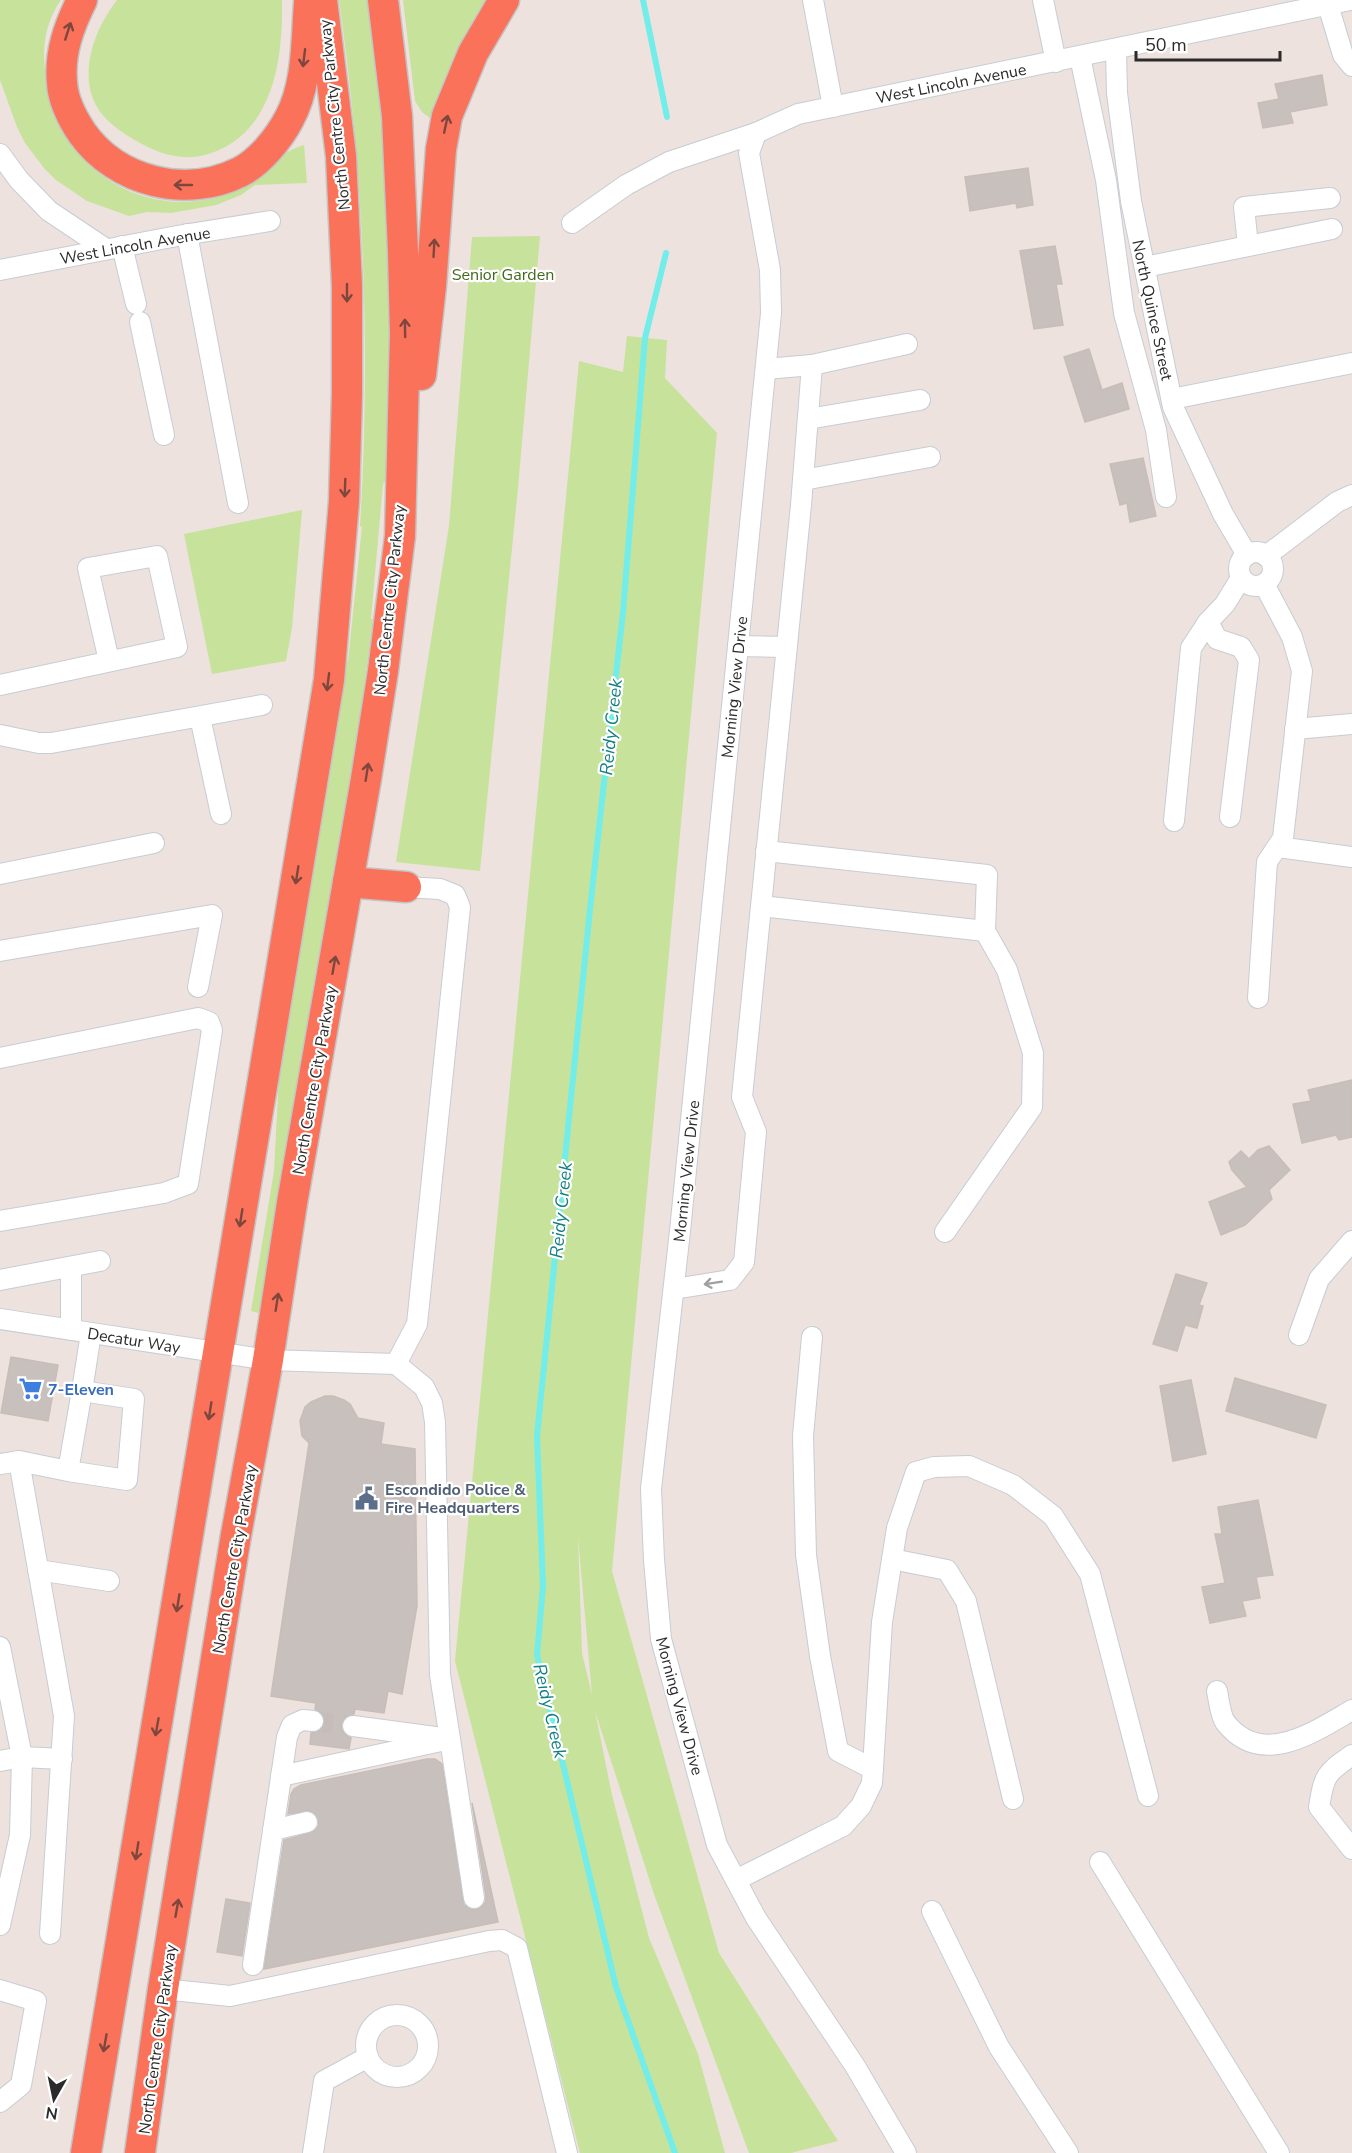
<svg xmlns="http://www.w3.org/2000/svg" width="1352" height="2153" font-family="'Nunito Sans',sans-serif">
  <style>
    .green { fill: #c7e29b; fill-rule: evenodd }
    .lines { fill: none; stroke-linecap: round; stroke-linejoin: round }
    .stream { stroke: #72edea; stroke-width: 6 }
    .building { fill: #c8c0bd; stroke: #c8bdb7; stroke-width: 1.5 }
    .minor-tunnel { stroke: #c6bdba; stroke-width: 20; stroke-dasharray: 20 10; stroke-linecap: butt }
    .minor-casing { stroke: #c6cdd4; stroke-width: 22 }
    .highway-casing { stroke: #c4c4c4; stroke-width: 33 }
    .minor { stroke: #fff; stroke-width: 20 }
    .highway { stroke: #fb725a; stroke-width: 30 }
    .oneway { stroke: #7e473e }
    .oneway2 { stroke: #a0a0a0 }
    .labels { text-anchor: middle; stroke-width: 4.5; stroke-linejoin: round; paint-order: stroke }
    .street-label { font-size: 16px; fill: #2b2b2b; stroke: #fff }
    .park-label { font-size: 16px; fill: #41681c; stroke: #fff }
    .shop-label { font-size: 16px; font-weight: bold; fill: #366cbe; stroke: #fff; text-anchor: start }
    .service-label { font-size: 16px; font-weight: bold; fill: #4e5e75; stroke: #fff; text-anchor: start }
    .water-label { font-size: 18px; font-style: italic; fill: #107f86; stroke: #fff }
  </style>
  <rect width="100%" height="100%" fill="#ede2de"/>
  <g class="green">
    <path d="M0 0H61C46 21 42 45 45 70 52 154 125 216 210 199 233 195 253 182 270 167 283 156 287 150 304 145L307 183 255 185 241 195 216 205 171 213 147 212 129 216 87 201 56 180 44 168 25 143 17 127 0 80Z"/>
    <path d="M117 0H282C283 55 275 125 219 150 187 164 162 156 133 139 113 127 95 113 90 89 84 57 98 25 117 0Z"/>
    <path d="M339 0H369C383 106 389 213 391 319 393 372 389 426 387 479L383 484 371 619H373L362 704 264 1300 258 1313 251 1311 274 1171 279 1076 330 773 346 661H348L362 527 360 526C371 351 364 174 339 0Z"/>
    <path d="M403 0H486C461 42 446 73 434 121L422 112 415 101Z"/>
    <polygon points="540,236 518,488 480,871 396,862 449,526 472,237"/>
    <path d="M627 336 667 340 665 378 717 433 612 1571 719 1953 838 2141 791 2153H749L654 1894 595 1711 612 1795 649 1938 698 2054 725 2153H580L455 1661 579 361 623 372ZM578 1536 592 1695 582 1653Z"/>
    <polygon points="302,510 292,628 286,661 212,674 184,534"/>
  </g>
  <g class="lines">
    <g class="stream">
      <polyline points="643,0 667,117"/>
      <polyline points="666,253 645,338 623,612 590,909 537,1436 543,1586 537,1655 616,1987 675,2153"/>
    </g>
  </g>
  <g class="building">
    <polygon points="1322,75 1327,105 1290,112 1293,123 1263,128 1258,103 1279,99 1275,84"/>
    <polygon points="1028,168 1033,205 1017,208 1016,203 970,211 965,177"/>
    <polygon points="1055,246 1062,284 1056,284 1063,325 1034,329 1020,251"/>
    <polygon points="1089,349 1102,390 1122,383 1129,409 1085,422 1064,357"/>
    <polygon points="1143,458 1156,516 1130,522 1127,503 1120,505 1110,464"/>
    <polygon points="1352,1080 1352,1137 1339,1140 1336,1135 1302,1143 1293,1104 1311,1101 1308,1090"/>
    <polygon points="1269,1146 1290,1170 1269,1190 1272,1199 1245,1225 1221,1235 1209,1202 1247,1187 1232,1170 1229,1162 1241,1151 1249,1159 1258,1150"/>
    <polygon points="1176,1274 1207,1283 1199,1305 1203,1306 1197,1328 1185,1325 1177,1351 1153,1344"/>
    <polygon points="11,1357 58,1365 48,1421 1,1413"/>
    <polygon points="1235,1378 1326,1405 1316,1438 1226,1411"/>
    <polygon points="1191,1380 1206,1454 1173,1461 1160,1386"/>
    <polygon points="325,1396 333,1396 344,1400 350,1404 358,1418 384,1423 381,1444 415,1449 417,1606 402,1694 388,1691 384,1713 355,1709 354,1714 344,1718 341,1724 342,1730 345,1735 351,1738 349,1749 310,1744 311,1733 318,1732 325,1723 324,1716 315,1709 316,1703 271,1696 309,1443 302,1436 300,1421 305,1407 311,1402"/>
    <polygon points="1258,1500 1273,1575 1256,1577 1260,1598 1242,1601 1246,1616 1210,1623 1202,1587 1225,1583 1215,1534 1222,1534 1218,1507"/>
    <polygon points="427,1759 435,1759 442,1764 464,1905 470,1909 476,1910 485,1903 486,1897 472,1803 498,1922 264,1969 284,1840 310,1833 316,1830 319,1825 318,1819 311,1811 288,1814 291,1794 294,1789 301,1785"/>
    <polygon points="226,1899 250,1903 242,1956 217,1952"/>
  </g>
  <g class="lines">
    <polyline class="minor-tunnel" points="313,1721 353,1726"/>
    <defs>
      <g id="minor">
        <polyline points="813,0 833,107"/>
        <polyline points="1043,0 1056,62"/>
        <polyline points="1328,5 1343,55 1352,66"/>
        <polyline points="1116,49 1117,93 1131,201 1173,407 1223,514 1247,555"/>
        <polyline points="1080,57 1106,180 1124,313 1156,430 1166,497"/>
        <polyline points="756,133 749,153 770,270 771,313 680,1231 651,1489 654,1560 661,1639 717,1845 756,1918 855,2066 906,2153"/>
        <polyline points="0,154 19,180 49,211 106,249"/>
        <polyline points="572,223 626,185 669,162 756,133 798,114 1350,0"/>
        <polyline points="187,234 238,503"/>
        <polyline points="122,246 136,304"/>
        <polyline points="1248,246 1244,207 1330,198"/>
        <polyline points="1145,267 1332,229"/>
        <polyline points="0,270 177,236 270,221"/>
        <polyline points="140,322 164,435"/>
        <polyline points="766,369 812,365 907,344"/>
        <polyline points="1172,399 1352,363"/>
        <polyline points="808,419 920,400"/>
        <polyline points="803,480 930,457"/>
        <circle cx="1256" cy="569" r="17"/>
        <polyline points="1266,556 1337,502 1352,495"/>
        <polyline points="1208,622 1217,639 1241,647 1249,660 1230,817"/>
        <polyline points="738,646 786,647"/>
        <polyline points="0,685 177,647 157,556 88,568 109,661"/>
        <polyline points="200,717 221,814"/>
        <polyline points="1295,729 1352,724"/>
        <polyline points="0,735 39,743 51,743 262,705"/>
        <polyline points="1174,821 1191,648 1208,622 1225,604 1241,578"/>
        <polyline points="1278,847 1352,857"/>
        <polyline points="766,851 987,875 985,931 1007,970 1033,1053 1032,1107 945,1232"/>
        <polyline points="0,874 154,843"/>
        <polyline points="761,906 985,931"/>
        <polyline points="0,951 212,915 198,987"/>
        <polyline points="1258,998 1267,862 1283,838 1302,671 1292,637 1264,584"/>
        <polyline points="0,1058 198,1018 209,1022 212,1030 188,1184 164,1193 0,1221"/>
        <polyline points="71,1267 71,1330"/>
        <polyline points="0,1280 100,1261"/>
        <polyline points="674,1289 730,1280 744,1262 756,1132 742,1097 801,505 812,365"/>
        <polyline points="0,1319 268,1360 396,1364 424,1387 432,1403 435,1422 440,1675 450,1739 281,1776"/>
        <polyline points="1299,1335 1319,1279 1352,1241"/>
        <polyline points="812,1337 803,1436 806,1555 820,1656 838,1751 873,1769"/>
        <polyline points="396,1364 417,1324 460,907 455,895 440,889 406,887"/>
        <polyline points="82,1391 91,1333"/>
        <polyline points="19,1461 68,1471 127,1480 134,1399 82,1391 68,1471"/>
        <polyline points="0,1464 19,1461 64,1716 50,1934"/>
        <polyline points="892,1559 947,1570 966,1601 1013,1799"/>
        <polyline points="38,1570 109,1581"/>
        <polyline points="0,1647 22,1757 20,1835 0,1925"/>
        <path d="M1217 1691C1219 1700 1220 1714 1225 1722 1261 1769 1314 1732 1352 1710"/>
        <polyline points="353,1726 450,1739 474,1898"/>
        <path d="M1352 1755C1326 1773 1324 1775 1319 1807L1352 1849"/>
        <polyline points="0,1761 22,1757 62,1759"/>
        <polyline points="273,1830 307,1822"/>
        <polyline points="1100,1862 1279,2153"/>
        <polyline points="736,1880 843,1826 861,1806 872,1783 882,1622 897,1528 916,1472 934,1467 969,1466 1013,1485 1053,1516 1090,1574 1148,1796"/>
        <polyline points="932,1911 999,2047 1068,2153"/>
        <polyline points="253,1965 287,1737 292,1725 303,1720 313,1721"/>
        <polyline points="163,1989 230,1996 489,1941 502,1940 517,1948 567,2153"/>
        <polyline points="0,1990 36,2001 21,2085 0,2102"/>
        <circle cx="397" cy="2046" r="31"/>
        <polyline points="313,2153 324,2081 368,2057"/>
      </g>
      <g id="highway">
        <path d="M82 0C69 26 59 53 62 83 63 100 72 118 82 133 117 182 186 199 240 172 260 162 279 138 289 119 308 85 306 40 309 3"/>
        <polyline points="421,375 431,286 441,149 447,116 473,53 504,0"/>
        <polyline points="348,882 406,887"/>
        <polyline points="86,2153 329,680 344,501 347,394 347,286 341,156 322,0"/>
        <polyline points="140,2153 163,1989 236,1535 268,1360 292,1203 366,779 383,671 400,536 405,334 403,252 397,116 383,0"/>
      </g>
    </defs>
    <use href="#minor" class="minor-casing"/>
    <use href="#highway" class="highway-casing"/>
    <use href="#minor" class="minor"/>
    <use href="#highway" class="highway"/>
  </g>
  <defs><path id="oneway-shaft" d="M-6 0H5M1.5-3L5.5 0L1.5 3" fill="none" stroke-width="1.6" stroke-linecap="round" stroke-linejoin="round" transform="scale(1.5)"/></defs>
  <g class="oneway">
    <use href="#oneway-shaft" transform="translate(68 31) rotate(-72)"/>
    <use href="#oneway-shaft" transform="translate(304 58) rotate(97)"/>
    <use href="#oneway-shaft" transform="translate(446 124) rotate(-78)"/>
    <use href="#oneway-shaft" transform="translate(183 185) rotate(-180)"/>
    <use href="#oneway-shaft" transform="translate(434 248) rotate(-87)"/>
    <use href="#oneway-shaft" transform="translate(347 293) rotate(90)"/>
    <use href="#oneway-shaft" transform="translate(405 328) rotate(-91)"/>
    <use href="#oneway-shaft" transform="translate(345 488) rotate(92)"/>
    <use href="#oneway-shaft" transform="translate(328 682) rotate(97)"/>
    <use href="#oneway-shaft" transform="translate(367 772) rotate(-81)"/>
    <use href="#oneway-shaft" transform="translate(297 875) rotate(99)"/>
    <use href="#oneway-shaft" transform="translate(334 965) rotate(-80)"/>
    <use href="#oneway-shaft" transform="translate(241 1218) rotate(99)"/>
    <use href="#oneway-shaft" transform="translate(277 1302) rotate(-81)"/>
    <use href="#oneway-shaft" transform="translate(210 1411) rotate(99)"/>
    <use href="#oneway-shaft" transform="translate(178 1603) rotate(99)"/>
    <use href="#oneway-shaft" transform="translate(157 1727) rotate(100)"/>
    <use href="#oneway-shaft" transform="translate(137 1851) rotate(99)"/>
    <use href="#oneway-shaft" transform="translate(177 1908) rotate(-80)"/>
    <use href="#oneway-shaft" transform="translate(105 2043) rotate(100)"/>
  </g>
  <use class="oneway2" href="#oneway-shaft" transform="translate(713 1283) rotate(171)"/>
  <defs>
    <symbol id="supermarket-bare" viewBox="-9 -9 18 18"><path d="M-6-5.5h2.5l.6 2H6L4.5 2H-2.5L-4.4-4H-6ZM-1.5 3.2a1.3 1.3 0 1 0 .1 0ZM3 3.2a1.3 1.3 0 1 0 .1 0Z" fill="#3f7fe0" stroke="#fff" stroke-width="2.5" paint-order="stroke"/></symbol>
    <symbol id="civic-bare" viewBox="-9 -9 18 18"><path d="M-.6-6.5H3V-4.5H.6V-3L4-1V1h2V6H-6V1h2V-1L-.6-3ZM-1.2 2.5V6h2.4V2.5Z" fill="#5c6f8a" stroke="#fff" stroke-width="2.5" paint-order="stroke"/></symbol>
  </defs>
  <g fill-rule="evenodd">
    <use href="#supermarket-bare" x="14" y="1372" width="33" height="33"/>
    <use href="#civic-bare" x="350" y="1482" width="33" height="33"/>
  </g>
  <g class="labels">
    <g class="street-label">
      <text transform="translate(951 83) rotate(-11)" y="6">West Lincoln Avenue</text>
      <text transform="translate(334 115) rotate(-96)" y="6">North Centre City Parkway</text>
      <text transform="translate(135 245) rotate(-10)" y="6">West Lincoln Avenue</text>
      <text transform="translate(1153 310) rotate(78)" y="6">North Quince Street</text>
      <text transform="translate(389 600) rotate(-84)" y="6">North Centre City Parkway</text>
      <text transform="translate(734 687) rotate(-84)" y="6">Morning View Drive</text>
      <text transform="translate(314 1080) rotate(-80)" y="6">North Centre City Parkway</text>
      <text transform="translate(686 1171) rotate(-84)" y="6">Morning View Drive</text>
      <text transform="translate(134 1340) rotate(9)" y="6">Decatur Way</text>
      <text transform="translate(234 1559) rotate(-80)" y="6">North Centre City Parkway</text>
      <text transform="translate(680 1706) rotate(75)" y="6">Morning View Drive</text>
      <text transform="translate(157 2039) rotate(-82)" y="6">North Centre City Parkway</text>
    </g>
    <g class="park-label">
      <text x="503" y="280">Senior Garden</text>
    </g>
    <g class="shop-label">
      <text x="48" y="1395">7-Eleven</text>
    </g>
    <g class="service-label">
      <text x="385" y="1495">Escondido Police &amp;<tspan x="385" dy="18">Fire Headquarters</tspan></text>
    </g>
    <g class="water-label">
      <text transform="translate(611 727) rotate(-84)" y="6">Reidy Creek</text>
      <text transform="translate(561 1210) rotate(-84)" y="6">Reidy Creek</text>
      <text transform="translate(550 1711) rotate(77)" y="6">Reidy Creek</text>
    </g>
  </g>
  <g transform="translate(54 2099) rotate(189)" stroke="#ffffff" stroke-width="4.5" paint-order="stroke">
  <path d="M0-4.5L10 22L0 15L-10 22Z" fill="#2b2b2b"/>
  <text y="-9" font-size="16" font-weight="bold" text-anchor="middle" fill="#2b2b2b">N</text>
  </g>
  <path d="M1136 51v9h144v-9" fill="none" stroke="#2b2b2b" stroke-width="3"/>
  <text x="1145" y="51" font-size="18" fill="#2b2b2b" stroke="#ffffff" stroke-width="4.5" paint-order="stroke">50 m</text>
</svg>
